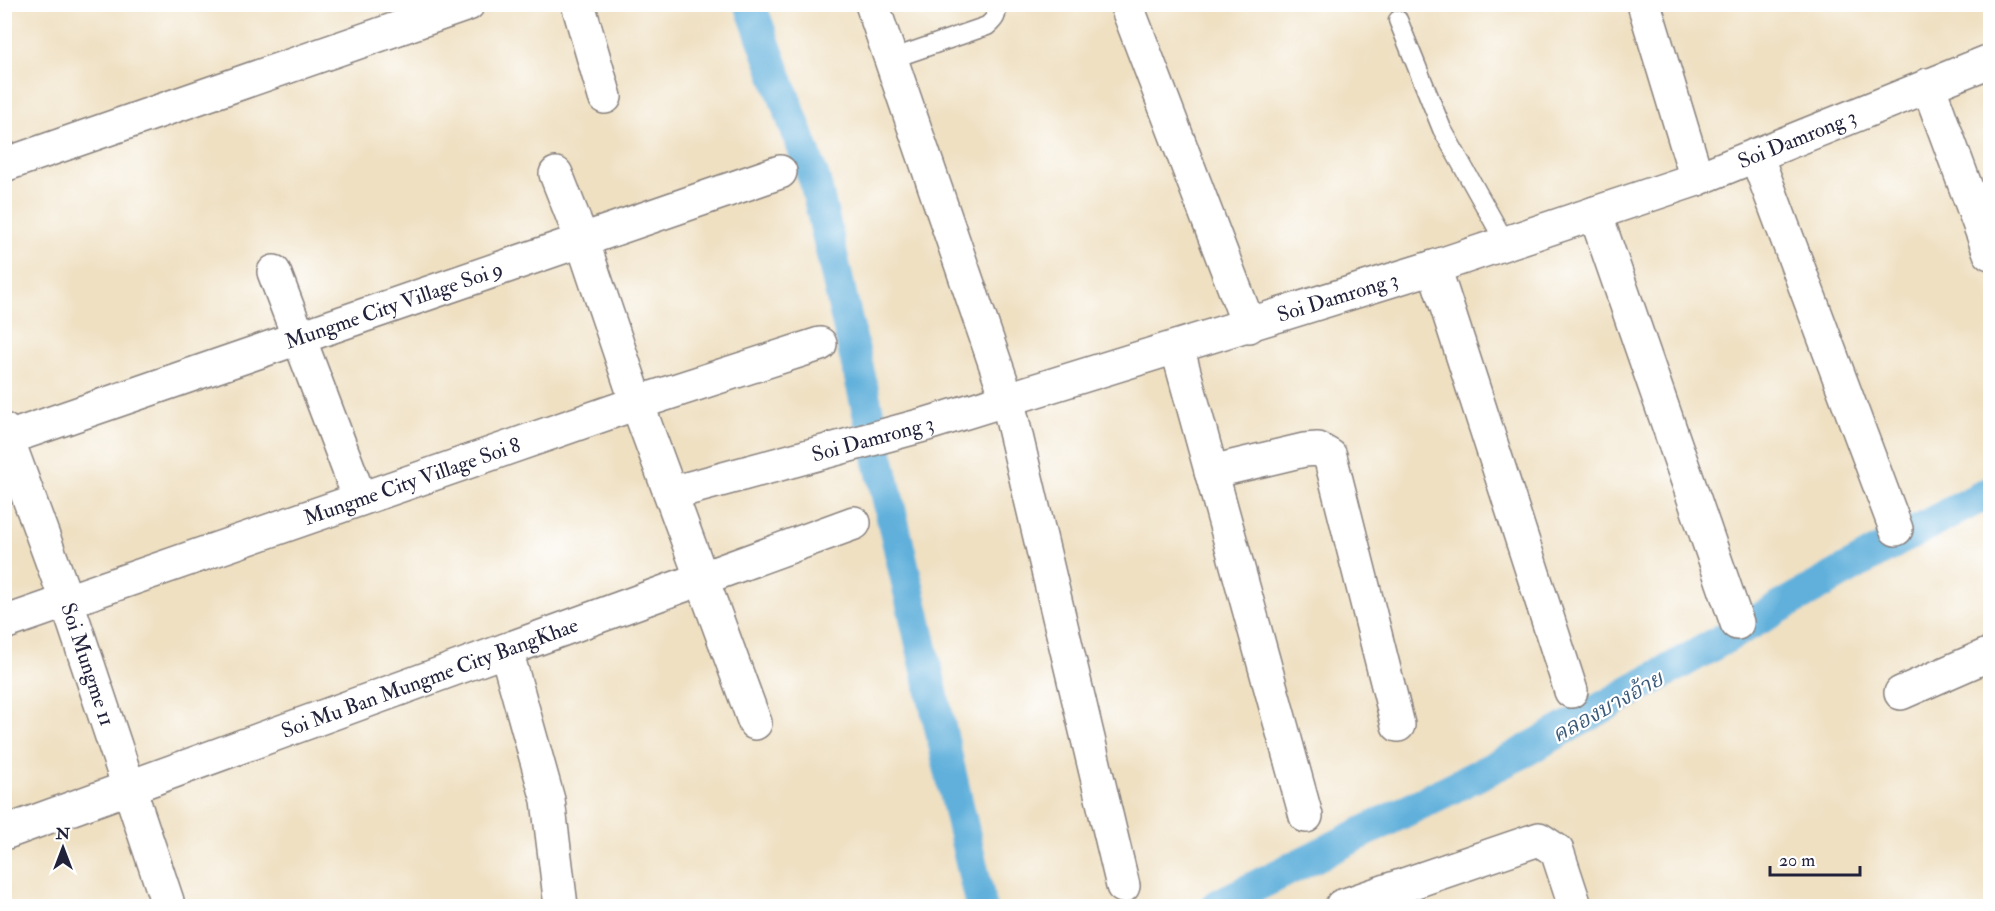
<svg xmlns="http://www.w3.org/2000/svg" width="1995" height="911" font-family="'IM FELL Double Pica','Noto Serif Thai',serif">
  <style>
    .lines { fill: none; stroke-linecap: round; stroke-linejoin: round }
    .canal { stroke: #61b0db; stroke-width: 32 }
    .service-casing { stroke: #88817e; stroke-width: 21 }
    .minor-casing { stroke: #88817e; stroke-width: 36 }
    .service { stroke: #fff; stroke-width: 18 }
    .minor { stroke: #fff; stroke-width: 33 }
    .labels { text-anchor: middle; stroke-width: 4.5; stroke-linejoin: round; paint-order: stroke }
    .street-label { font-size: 21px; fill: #22223b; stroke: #fff }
    .water-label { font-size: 22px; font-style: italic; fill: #3b5b7b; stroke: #fff }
  </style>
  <rect width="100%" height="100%" fill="#fff"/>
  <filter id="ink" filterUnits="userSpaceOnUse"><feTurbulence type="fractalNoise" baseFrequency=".0167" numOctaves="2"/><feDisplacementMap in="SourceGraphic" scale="12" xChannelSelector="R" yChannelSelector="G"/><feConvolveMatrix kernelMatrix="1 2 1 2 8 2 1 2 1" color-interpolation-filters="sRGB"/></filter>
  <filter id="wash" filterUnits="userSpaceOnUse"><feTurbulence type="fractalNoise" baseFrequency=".008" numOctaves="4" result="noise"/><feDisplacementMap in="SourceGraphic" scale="24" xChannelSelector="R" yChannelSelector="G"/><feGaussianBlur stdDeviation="1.35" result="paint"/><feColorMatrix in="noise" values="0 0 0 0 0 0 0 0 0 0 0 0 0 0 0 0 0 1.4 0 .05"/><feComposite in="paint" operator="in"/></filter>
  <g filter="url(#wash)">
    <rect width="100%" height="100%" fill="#efe0c2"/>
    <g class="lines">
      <g class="canal">
        <polyline points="750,4 815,181 981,906"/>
        <polyline points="1216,906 1518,755 1899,540 1990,492"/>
      </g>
    </g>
  </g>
  <g filter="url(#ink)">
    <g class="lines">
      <defs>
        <g id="service">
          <polyline points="1398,20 1442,129 1505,242"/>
          <path d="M891 59 987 26C994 20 999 15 995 4"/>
        </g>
        <g id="minor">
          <polyline points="578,4 605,97"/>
          <polyline points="872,4 1007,398 1123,886"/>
          <polyline points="1126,4 1249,326"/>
          <polyline points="1644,4 1697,179"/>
          <polyline points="1928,85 1990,253"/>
          <polyline points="1756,155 1896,529"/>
          <polyline points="4,165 468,4"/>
          <polyline points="556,174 582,240 637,403 755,723"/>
          <polyline points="1595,213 1737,623"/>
          <polyline points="1434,267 1571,691"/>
          <polyline points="274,272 360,499"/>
          <polyline points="1177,347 1306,816"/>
          <path id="s1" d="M4 430 67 602 167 901"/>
          <path id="s2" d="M8 438 780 172"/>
          <polyline points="1211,472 1304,450 1318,449 1330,456 1398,725"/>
          <path id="s3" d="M672 493 927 424 1434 267 1697 179 1990 61"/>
          <path id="s4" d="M4 623 637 403 820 344"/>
          <polyline points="506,650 548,800 561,906"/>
          <polyline points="1901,693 1990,654"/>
          <path id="s5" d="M4 833 854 523"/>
          <polyline points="1342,906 1539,839 1557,851 1575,906"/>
        </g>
      </defs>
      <use href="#service" class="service-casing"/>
      <use href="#minor" class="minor-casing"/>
      <use href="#service" class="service"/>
      <use href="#minor" class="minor"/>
    </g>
  </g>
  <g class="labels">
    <g class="street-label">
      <text dy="7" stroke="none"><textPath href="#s3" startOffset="1180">Soi Damrong 3</textPath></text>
      <text dy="7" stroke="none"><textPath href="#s3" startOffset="694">Soi Damrong 3</textPath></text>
      <text dy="7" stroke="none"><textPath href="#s2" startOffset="408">Mungme City Village Soi 9</textPath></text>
      <text dy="7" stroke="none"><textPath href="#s3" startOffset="208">Soi Damrong 3</textPath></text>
      <text dy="7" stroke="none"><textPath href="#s4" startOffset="432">Mungme City Village Soi 8</textPath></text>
      <text dy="7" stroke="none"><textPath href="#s1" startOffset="249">Soi Mungme 11</textPath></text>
      <text dy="7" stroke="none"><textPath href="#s5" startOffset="453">Soi Mu Ban Mungme City BangKhae</textPath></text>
    </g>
    <g class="water-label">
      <text transform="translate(1607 706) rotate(-29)" y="8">คลองบางอ้าย</text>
    </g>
  </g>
  <rect width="1995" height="911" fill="none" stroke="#fff" stroke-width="24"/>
  <g transform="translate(63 848)" stroke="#ffffff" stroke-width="4.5" paint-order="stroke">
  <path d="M0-4.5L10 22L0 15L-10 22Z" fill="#22223b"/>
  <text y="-9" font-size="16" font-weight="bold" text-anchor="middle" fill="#22223b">N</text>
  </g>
  <path d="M1770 866v9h90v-9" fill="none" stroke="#22223b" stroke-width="3"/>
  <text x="1779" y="866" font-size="18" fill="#22223b" stroke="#ffffff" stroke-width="4.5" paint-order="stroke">20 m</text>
</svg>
